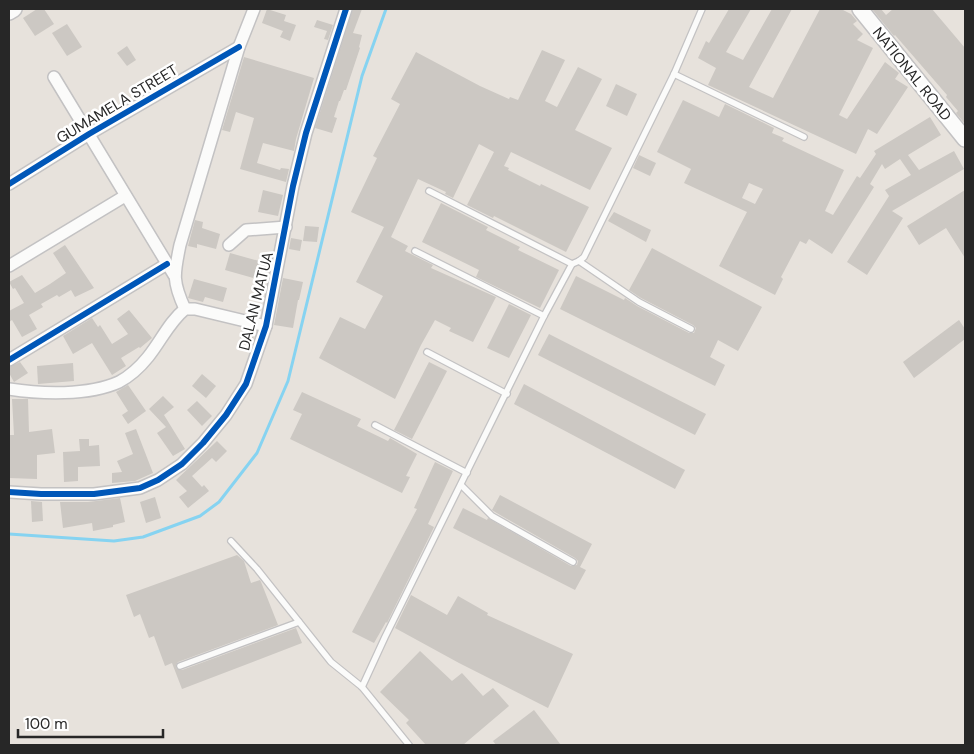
<svg xmlns="http://www.w3.org/2000/svg" width="974" height="754" font-family="'DM Sans',sans-serif">
  <style>
    .lines { fill: none; stroke-linecap: round; stroke-linejoin: round }
    .stream { stroke: #86d3f1; stroke-width: 3 }
    .building { fill: #ccc8c3; fill-rule: evenodd }
    .service-casing { stroke: #c3c2c3; stroke-width: 8 }
    .minor-casing { stroke: #c3c2c3; stroke-width: 14 }
    .secondary-casing { stroke: #c3c2c3; stroke-width: 18 }
    .service { stroke: #fbfbfa; stroke-width: 5.5 }
    .minor { stroke: #fbfbfa; stroke-width: 11 }
    .secondary { stroke: #fbfbfa; stroke-width: 15 }
    .cycleway-casing { stroke: #fff; stroke-width: 9 }
    .cycleway { stroke: #0057b8; stroke-width: 6 }
    .labels { text-anchor: middle; stroke-width: 5; stroke-linejoin: round; paint-order: stroke }
    .street-label { font-size: 15px; fill: #272727; stroke: #fff }
  </style>
  <rect width="100%" height="100%" fill="#e7e2dc"/>
  <g class="lines">
    <polyline class="stream" points="9,534 114,541 143,537 200,516 219,502 257,453 288,381 362,76 386,9"/>
  </g>
  <g class="building">
    <polygon points="37,9 44,9 54,24 35,36 23,18"/>
    <polygon points="267,9 286,15 284,21 296,25 290,41 280,37 283,31 262,23"/>
    <polygon points="353,9 362,9 353,33 362,35 359,47 360,48 346,90 344,90 340,101 339,101 334,117 337,118 332,133 315,128"/>
    <polygon points="729,9 751,9 726,52 743,60 772,9 792,9 749,87 773,98 820,9 841,9 851,14 857,21 853,24 863,34 857,40 873,48 839,115 847,119 885,62 899,73 895,79 908,87 877,134 868,129 856,154 708,85 716,68 698,58 706,41 709,43"/>
    <polygon points="872,9 881,9 886,15 893,9 932,9 965,48 965,124 956,113 958,111 946,97 947,95 895,35 894,36"/>
    <polygon points="317,20 333,25 328,40 324,39 327,31 314,27"/>
    <polygon points="67,24 82,47 67,56 52,33"/>
    <polygon points="127,46 136,60 127,66 117,53"/>
    <polygon points="542,50 565,60 545,101 557,107 578,67 602,79 575,130 612,148 590,190 511,152 504,166 509,168 508,170 540,186 541,184 589,207 566,252 494,216 493,218 467,205 494,152 479,144 453,198 445,194 446,192 418,179 391,237 408,246 405,251 433,265 431,268 496,297 473,342 449,331 451,328 435,320 421,345 395,399 319,358 340,317 365,329 383,296 356,282 384,227 351,212 377,158 373,156 400,104 391,99 416,52 480,86 509,99 510,97 518,100"/>
    <polygon points="244,57 314,78 296,139 294,151 263,143 257,163 280,170 281,168 289,169 286,182 240,169 254,118 236,112 230,132 222,130"/>
    <polygon points="616,84 637,94 627,116 606,106"/>
    <path d="M683 100 719 117 725 104 774 128 772 133 784 138 782 141 844 170 825 211 833 215 857 176 860 178 876 154 874 151 930 117 941 135 908 155 919 170 954 151 964 169 892 211 903 218 867 275 847 262 889 196 885 190 911 175 900 159 885 169 882 164 870 184 874 187 832 254 809 239 806 244 800 241 781 277 783 279 775 295 719 266 747 212 684 183 691 169 657 152ZM749 183 763 189 755 204 742 198Z"/>
    <polygon points="639,155 656,163 650,176 633,168"/>
    <polygon points="263,190 283,195 278,216 258,212"/>
    <polygon points="965,190 965,258 946,228 919,245 907,226"/>
    <polygon points="441,203 488,227 486,230 520,247 518,250 559,270 540,308 476,277 479,270 422,242"/>
    <polygon points="614,212 651,230 646,242 608,221"/>
    <polygon points="195,220 203,222 202,228 220,234 216,249 197,244 197,248 188,246"/>
    <polygon points="305,226 319,227 317,242 303,241"/>
    <polygon points="291,238 302,240 300,251 289,249"/>
    <polygon points="65,245 94,288 75,297 71,290 59,297 57,295 41,304 43,307 29,315 37,329 22,337 12,320 9,322 9,311 24,303 15,288 13,289 9,282 22,275 35,293 50,284 66,273 53,253"/>
    <polygon points="652,248 762,307 738,351 718,340 710,357 725,365 715,386 560,309 576,276 624,300 625,298 637,306 689,333 694,333 696,328 693,325 641,298 629,290"/>
    <polygon points="230,253 270,264 267,282 225,270"/>
    <polygon points="283,278 303,282 299,300 298,300 293,328 274,325"/>
    <polygon points="194,279 227,288 223,302 205,297 203,302 188,298"/>
    <polygon points="509,304 531,315 509,358 487,348"/>
    <polygon points="129,310 152,338 140,348 139,347 121,358 126,366 112,375 92,343 73,354 63,336 92,318 98,327 100,325 112,344 128,334 117,319"/>
    <polygon points="959,320 965,329 965,339 914,378 903,362"/>
    <polygon points="242,328 255,331 253,340 240,338"/>
    <polygon points="549,334 706,414 695,435 538,355"/>
    <polygon points="20,362 28,373 14,382 9,373 9,367"/>
    <polygon points="429,362 447,371 412,439 394,430"/>
    <polygon points="73,363 74,381 38,384 37,366"/>
    <polygon points="202,374 216,386 206,398 192,386"/>
    <polygon points="524,384 685,470 675,489 514,404"/>
    <polygon points="128,385 146,411 128,424 122,415 128,411 116,392"/>
    <polygon points="302,392 361,419 357,426 388,441 390,438 417,454 406,476 410,477 402,493 290,439 302,414 293,410"/>
    <polygon points="163,396 174,407 164,415 185,449 173,456 157,433 166,427 149,409"/>
    <polygon points="12,399 28,399 29,432 52,429 55,453 37,455 37,479 9,478 9,435 14,435"/>
    <polygon points="197,401 212,416 202,426 187,410"/>
    <polygon points="136,429 153,473 135,481 112,483 112,473 122,472 117,461 133,454 125,433"/>
    <polygon points="79,439 89,439 89,446 99,445 100,466 78,467 78,481 64,482 63,452 80,451"/>
    <polygon points="217,441 227,451 216,462 212,458 192,476 202,487 204,485 209,491 188,508 179,497 187,491 176,480"/>
    <polygon points="435,462 453,471 428,524 434,527 387,623 386,622 374,643 352,632 417,509 414,508"/>
    <polygon points="500,495 592,544 580,567 586,570 575,590 453,528 463,508 487,520 488,518 571,566 577,565 578,561 575,558 495,512 492,510"/>
    <polygon points="155,497 161,518 146,523 140,502"/>
    <polygon points="120,498 125,522 113,525 113,527 93,531 92,523 63,528 60,502 88,502"/>
    <polygon points="31,501 42,502 43,521 32,522"/>
    <polygon points="237,555 244,561 251,583 260,580 261,582 278,625 178,662 176,665 177,669 182,670 296,628 302,643 182,689 172,663 165,666 154,636 149,638 140,614 134,617 126,595"/>
    <polygon points="411,595 447,615 458,596 488,613 487,615 573,654 548,708 459,663 395,628"/>
    <polygon points="420,651 452,681 462,673 483,696 493,688 509,706 463,745 426,745 406,723 409,720 380,692"/>
    <polygon points="534,710 561,745 496,745 493,741"/>
  </g>
  <g class="lines">
    <defs>
      <g id="service">
        <polyline points="674,74 804,137"/>
        <polyline points="429,191 572,264"/>
        <polyline points="415,251 544,316"/>
        <polyline points="579,261 639,302 691,329"/>
        <polyline points="427,352 507,394"/>
        <polyline points="375,425 467,473"/>
        <polyline points="461,485 492,516 573,562"/>
        <polyline points="231,541 257,569 331,662 362,687 409,745"/>
        <polyline points="180,666 299,622"/>
        <polyline points="362,687 385,637 544,316 572,264 579,261 584,257 674,74 702,9"/>
      </g>
      <g id="minor">
        <polyline points="54,77 174,275"/>
        <polyline points="9,184 89,134 239,47"/>
        <polyline points="229,245 246,230 286,227"/>
        <polyline points="9,266 125,196"/>
        <path d="M185 309C172 281 174 274 180 245L239 47 254 9"/>
        <polyline points="9,360 167,264"/>
        <path d="M9 389C41 394 88 396 119 382 130 376 140 367 148 357 161 341 169 322 185 309H195L266 326"/>
        <polyline points="9,492 41,494 94,494 140,488 158,480 182,464 203,443 226,415 246,384 266,326 293,186 306,133 346,9"/>
      </g>
      <g id="secondary">
        <polyline points="860,9 965,139"/>
        <polyline points="9,12 14,9"/>
      </g>
    </defs>
    <use href="#service" class="service-casing"/>
    <use href="#minor" class="minor-casing"/>
    <use href="#secondary" class="secondary-casing"/>
    <use href="#service" class="service"/>
    <use href="#minor" class="minor"/>
    <use href="#secondary" class="secondary"/>
    <defs>
      <g id="cycleway">
        <polyline points="9,184 89,134 239,47"/>
        <polyline points="9,360 167,264"/>
        <polyline points="9,492 41,494 94,494 140,488 158,480 182,464 203,443 226,415 246,384 266,326 293,186 306,133 346,9"/>
      </g>
    </defs>
    <use href="#cycleway" class="cycleway-casing"/>
    <use href="#cycleway" class="cycleway"/>
  </g>
  <g class="labels">
    <g class="street-label">
      <text transform="translate(912 74) rotate(51)" y="5">NATIONAL ROAD</text>
      <text transform="translate(117 104) rotate(-31)" y="5">GUMAMELA STREET</text>
      <text transform="translate(256 301) rotate(-76)" y="5">DALAN MATUA</text>
    </g>
  </g>
  <rect width="974" height="754" fill="none" stroke="#272727" stroke-width="20"/>
  <path d="M18 729v8h145v-8" fill="none" stroke="#272727" stroke-width="2.5"/>
  <text x="25" y="729" font-size="15" fill="#272727" stroke="#ffffff" stroke-width="4" paint-order="stroke">100 m</text>
</svg>
